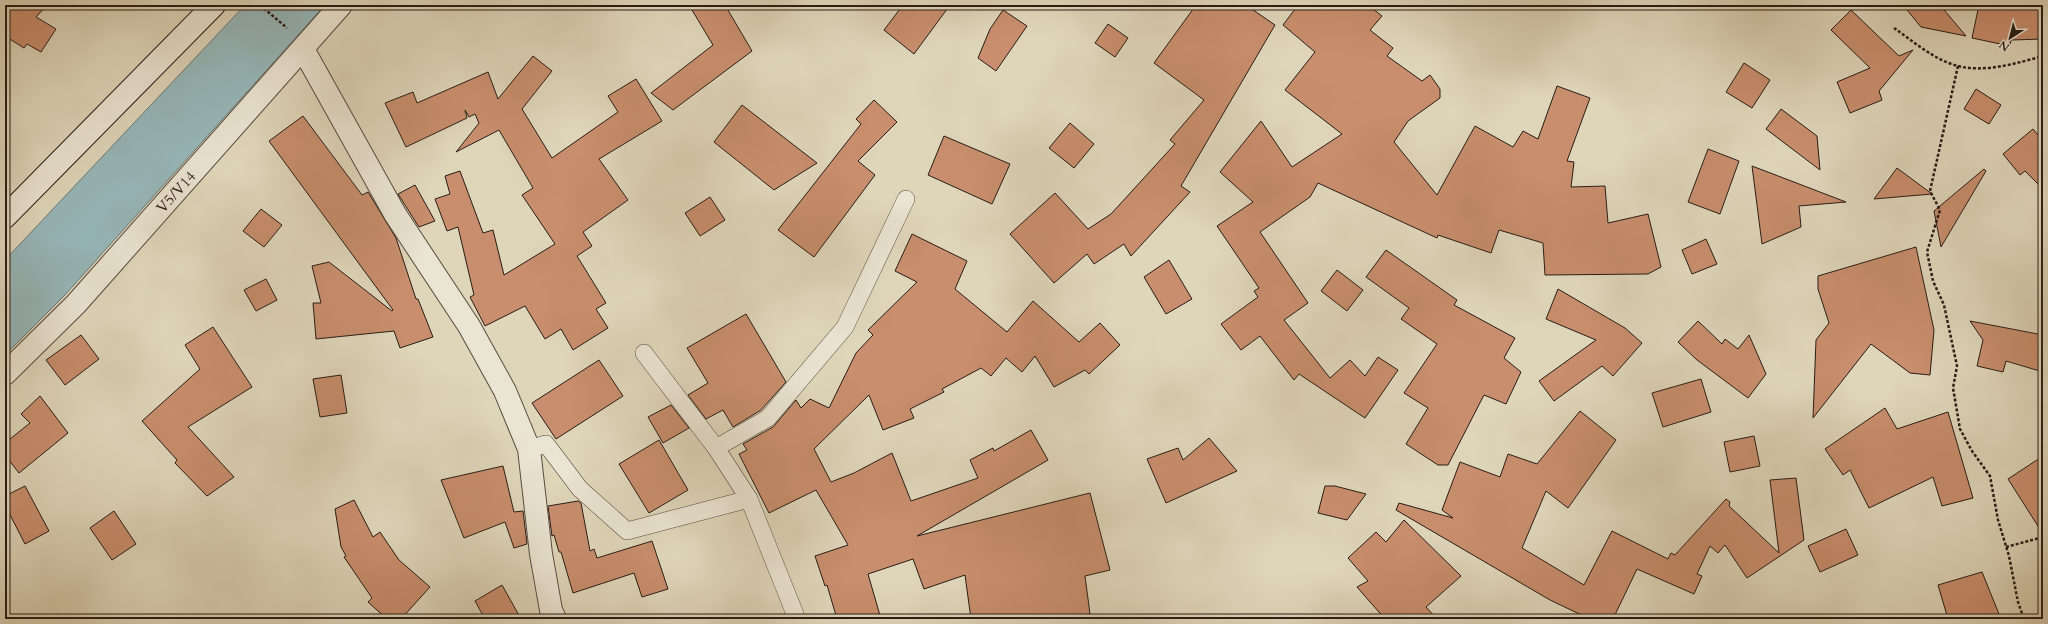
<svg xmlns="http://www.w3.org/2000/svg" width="2048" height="624" font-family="Cardo,serif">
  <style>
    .water { fill: #96b7b9; stroke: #6a7978 }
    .building { fill: #c88e6d; stroke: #281c16 }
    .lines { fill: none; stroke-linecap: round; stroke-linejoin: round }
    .lane-casing { stroke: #564a3f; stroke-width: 18 }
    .street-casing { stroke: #564a3f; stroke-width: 24 }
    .secondary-casing { stroke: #281c16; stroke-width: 24 }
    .path { stroke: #281c16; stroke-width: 2.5; stroke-dasharray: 3 2; stroke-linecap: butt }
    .lane { stroke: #eae4d2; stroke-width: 17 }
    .street { stroke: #eae4d2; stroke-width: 22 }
    .secondary { stroke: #eae4d2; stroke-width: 22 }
    .labels { text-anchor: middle; stroke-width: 3; stroke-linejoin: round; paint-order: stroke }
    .street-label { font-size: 15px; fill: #281c16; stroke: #eae4d2 }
  </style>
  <rect width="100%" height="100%" fill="#dfd6ba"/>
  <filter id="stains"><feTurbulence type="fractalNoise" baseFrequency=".005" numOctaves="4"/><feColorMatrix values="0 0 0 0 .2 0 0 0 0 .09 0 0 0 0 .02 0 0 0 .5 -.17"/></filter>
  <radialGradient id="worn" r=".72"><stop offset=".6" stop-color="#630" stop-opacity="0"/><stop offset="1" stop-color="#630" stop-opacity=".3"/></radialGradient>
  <polygon class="water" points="245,5 325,5 64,296 5,355 5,260"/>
  <g class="building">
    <polygon points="10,5 47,5 36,17 56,29 41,52 27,44 24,48 5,36 5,15"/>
    <polygon points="689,5 725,5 752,51 673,110 651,93 713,45"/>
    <polygon points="903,5 950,5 914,54 884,30"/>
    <polygon points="1196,5 1246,5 1275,25 1181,186 1190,192 1131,256 1124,244 1094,264 1087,254 1054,283 1010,234 1055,193 1088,229 1111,214 1175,144 1170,140 1204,100 1154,63"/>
    <polygon points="1298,5 1368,5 1382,16 1370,30 1393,48 1387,56 1422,81 1430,75 1440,89 1440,98 1408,121 1394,142 1437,195 1475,126 1513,147 1523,131 1538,139 1557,86 1590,98 1567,161 1574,162 1571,187 1605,186 1608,223 1648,214 1661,267 1648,274 1545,275 1543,243 1499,230 1491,253 1438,235 1437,238 1318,183 1310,197 1260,232 1308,303 1284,320 1330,378 1350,360 1365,376 1378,357 1398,370 1365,418 1299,374 1294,380 1260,336 1241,350 1221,324 1258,297 1254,291 1259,288 1217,226 1253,202 1220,172 1261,121 1292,167 1342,134 1285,90 1315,52 1283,25"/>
    <polygon points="1903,5 1940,5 1966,36 1921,27"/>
    <polygon points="1979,5 2043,5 2043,39 2011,40 2010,46 1972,38"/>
    <polygon points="1003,10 1027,26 996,71 978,58 990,29"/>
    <polygon points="1851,10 1899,56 1913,50 1879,91 1882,100 1850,113 1837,82 1870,68 1831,30"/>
    <polygon points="1108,24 1128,38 1115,57 1095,43"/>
    <polygon points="533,56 552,71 522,109 552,158 618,112 608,96 636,79 662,121 599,159 628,200 583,232 592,246 577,256 606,303 596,309 608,328 573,350 561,329 545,339 525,306 485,326 470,297 474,295 458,227 447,231 435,199 450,194 445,176 460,171 483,233 493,230 504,275 555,244 522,195 533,188 499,130 456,152 479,123 475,114 469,117 465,110 467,118 406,147 385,103 413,92 417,103 488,72 498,99"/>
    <polygon points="1744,63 1770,80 1752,108 1726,92"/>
    <polygon points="1976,89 2001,105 1989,124 1964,109"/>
    <polygon points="874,100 897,122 858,161 875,175 814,257 778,230 861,124 856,119"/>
    <polygon points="742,105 817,163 774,190 714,142"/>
    <polygon points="1781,109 1817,136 1820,170 1766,129"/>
    <polygon points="303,116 362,195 368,192 396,238 416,299 418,299 433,337 400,348 394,331 316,339 313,303 321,303 312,266 329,262 392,311 393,310 269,141"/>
    <polygon points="1070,123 1094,144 1074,168 1049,148"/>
    <polygon points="2033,129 2043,141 2043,189 2025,171 2020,175 2003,154"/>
    <polygon points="944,136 1010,164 992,204 928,175"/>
    <polygon points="1708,149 1739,161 1720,214 1688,202"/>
    <polygon points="1752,166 1846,202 1799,206 1801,227 1762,244"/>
    <polygon points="1897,168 1932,194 1874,199"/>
    <polygon points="1984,169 1986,171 1941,247 1934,211"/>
    <polygon points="415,185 435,221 419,227 398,194"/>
    <polygon points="710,197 725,220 700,236 685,213"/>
    <polygon points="261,209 282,225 264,247 243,231"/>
    <polygon points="912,234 967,261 955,289 1007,332 1033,301 1079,342 1100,323 1120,345 1089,374 1085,370 1054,387 1035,356 1022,372 1006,358 991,376 981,368 942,389 944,392 910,409 914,418 883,430 869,395 814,449 831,482 854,473 892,453 911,501 978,478 970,460 993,448 994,451 1031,430 1048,460 917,536 1090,493 1110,570 1085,576 1090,614 1039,619 971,619 965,575 924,589 913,559 868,574 881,619 837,619 827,585 825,586 815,556 848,545 816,490 769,513 739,454 747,450 743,444 773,427 796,400 801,408 810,399 829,408 856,353 873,335 868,330 917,282 895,271"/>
    <polygon points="1706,239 1717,264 1692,274 1682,250"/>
    <polygon points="1916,247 1934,330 1930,375 1910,373 1871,344 1813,418 1816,340 1829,323 1818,289 1818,276"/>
    <polygon points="1386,250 1457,300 1454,305 1515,338 1504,358 1521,372 1506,404 1484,395 1448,465 1438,465 1406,444 1428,408 1404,393 1437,344 1401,319 1409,308 1366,277"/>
    <polygon points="1169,260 1192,299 1166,314 1144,277"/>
    <polygon points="1337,270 1363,290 1347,311 1321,291"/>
    <polygon points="266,279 277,300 256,311 244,290"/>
    <polygon points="1558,289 1625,328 1642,343 1613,376 1602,366 1554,401 1539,381 1596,340 1546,319"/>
    <polygon points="746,314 786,382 761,410 733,427 723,410 706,419 688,395 708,383 687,348"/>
    <polygon points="1698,321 1722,344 1725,339 1738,349 1749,335 1766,374 1748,398 1697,360 1678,342"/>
    <polygon points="1970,321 2043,335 2043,372 2006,361 2003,372 1977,366 1983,340"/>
    <polygon points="213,327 252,387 188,427 234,477 207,496 175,463 177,460 142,421 200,369 185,345"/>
    <polygon points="81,335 99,359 65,385 46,360"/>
    <polygon points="599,360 623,396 556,439 532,403"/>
    <polygon points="341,375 347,413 320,417 313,379"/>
    <polygon points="1701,379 1711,412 1663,427 1652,393"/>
    <polygon points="40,396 68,433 19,473 5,455 5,443 30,423 21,414"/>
    <polygon points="671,405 689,428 663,443 648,417"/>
    <polygon points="1885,408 1897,429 1948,412 1973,498 1942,506 1933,477 1869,508 1850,470 1843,475 1825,449"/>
    <polygon points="1580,411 1616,440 1568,508 1546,491 1522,548 1584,585 1612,531 1668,559 1671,553 1675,555 1726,499 1730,502 1729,506 1779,553 1770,480 1796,478 1804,540 1747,578 1725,545 1718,553 1710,546 1697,574 1702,576 1694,594 1637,569 1613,619 1590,619 1550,600 1396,510 1399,503 1453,518 1442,510 1460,462 1500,477 1508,454 1537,464"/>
    <polygon points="1754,436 1760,466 1730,472 1724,442"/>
    <polygon points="1209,438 1237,471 1166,503 1147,459 1178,448 1183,460"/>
    <polygon points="659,440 688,490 649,513 619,464"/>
    <polygon points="2043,456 2043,534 2008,479"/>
    <polygon points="503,466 514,512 523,511 527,544 514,548 505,522 464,538 441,480"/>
    <polygon points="25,486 49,531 25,544 5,505 5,496"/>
    <polygon points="1325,486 1335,486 1366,494 1347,520 1318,513"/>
    <polygon points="354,500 373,537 380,532 399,560 430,587 401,619 387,619 368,602 372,598 344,557 346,556 341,547 335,509"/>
    <polygon points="578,501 581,503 590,551 594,549 597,558 652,541 668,589 642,597 634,573 573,593 561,552 559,552 554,535 552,536 548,506"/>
    <polygon points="114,511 136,544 112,560 90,528"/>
    <polygon points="1404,520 1461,576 1426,607 1437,619 1385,619 1357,587 1368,581 1348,558 1376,532 1386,542"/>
    <polygon points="1846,529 1858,555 1820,572 1808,546"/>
    <polygon points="1982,572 2001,619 1948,619 1938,585"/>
    <polygon points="502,585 521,619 485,619 475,601"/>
  </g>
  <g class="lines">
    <defs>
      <g id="lane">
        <polyline points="644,353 716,448 749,499 797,619"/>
        <polyline points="716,448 768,418 845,327 906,199"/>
        <polyline points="529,449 546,444 580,489 627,531 749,499"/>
      </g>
      <g id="street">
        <polyline points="303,49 395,214 469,326 505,391 529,449 541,554 551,610 555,619"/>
        <polyline points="5,374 76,304 341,5"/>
      </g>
      <polyline id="secondary" points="5,217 214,5"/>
    </defs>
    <use href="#lane" class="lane-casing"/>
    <use href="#street" class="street-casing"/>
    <use href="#secondary" class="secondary-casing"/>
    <g class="path">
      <polyline points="260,5 287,28"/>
      <path d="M1894 28C1913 41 1934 60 1958 66 1984 73 2018 63 2043 56"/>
      <polyline points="1958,66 1930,191 1940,210 1927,252 1933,281 1944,305 1957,366 1953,388 1960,429 1972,451 1990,476 1998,520 2009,556 2018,602 2024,619"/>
      <polyline points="2006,547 2043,537"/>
    </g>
    <use href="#lane" class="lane"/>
    <use href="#street" class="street"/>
    <use href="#secondary" class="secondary"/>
  </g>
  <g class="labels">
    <g class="street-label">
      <text transform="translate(176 192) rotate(-48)" y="5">V5/V14</text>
    </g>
  </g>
  <rect width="2048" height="624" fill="none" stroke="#dfd6ba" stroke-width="20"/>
  <rect x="6" y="6" width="2036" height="612" fill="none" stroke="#281c16" stroke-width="2"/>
  <rect x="10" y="10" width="2028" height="604" fill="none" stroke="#281c16"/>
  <g transform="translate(2010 38) rotate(216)" stroke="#eae4d2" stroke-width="3" paint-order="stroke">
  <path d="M0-3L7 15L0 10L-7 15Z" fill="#281c16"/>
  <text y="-6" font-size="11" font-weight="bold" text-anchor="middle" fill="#281c16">N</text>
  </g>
  <rect width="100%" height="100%" filter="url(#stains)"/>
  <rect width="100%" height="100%" fill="url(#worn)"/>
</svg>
